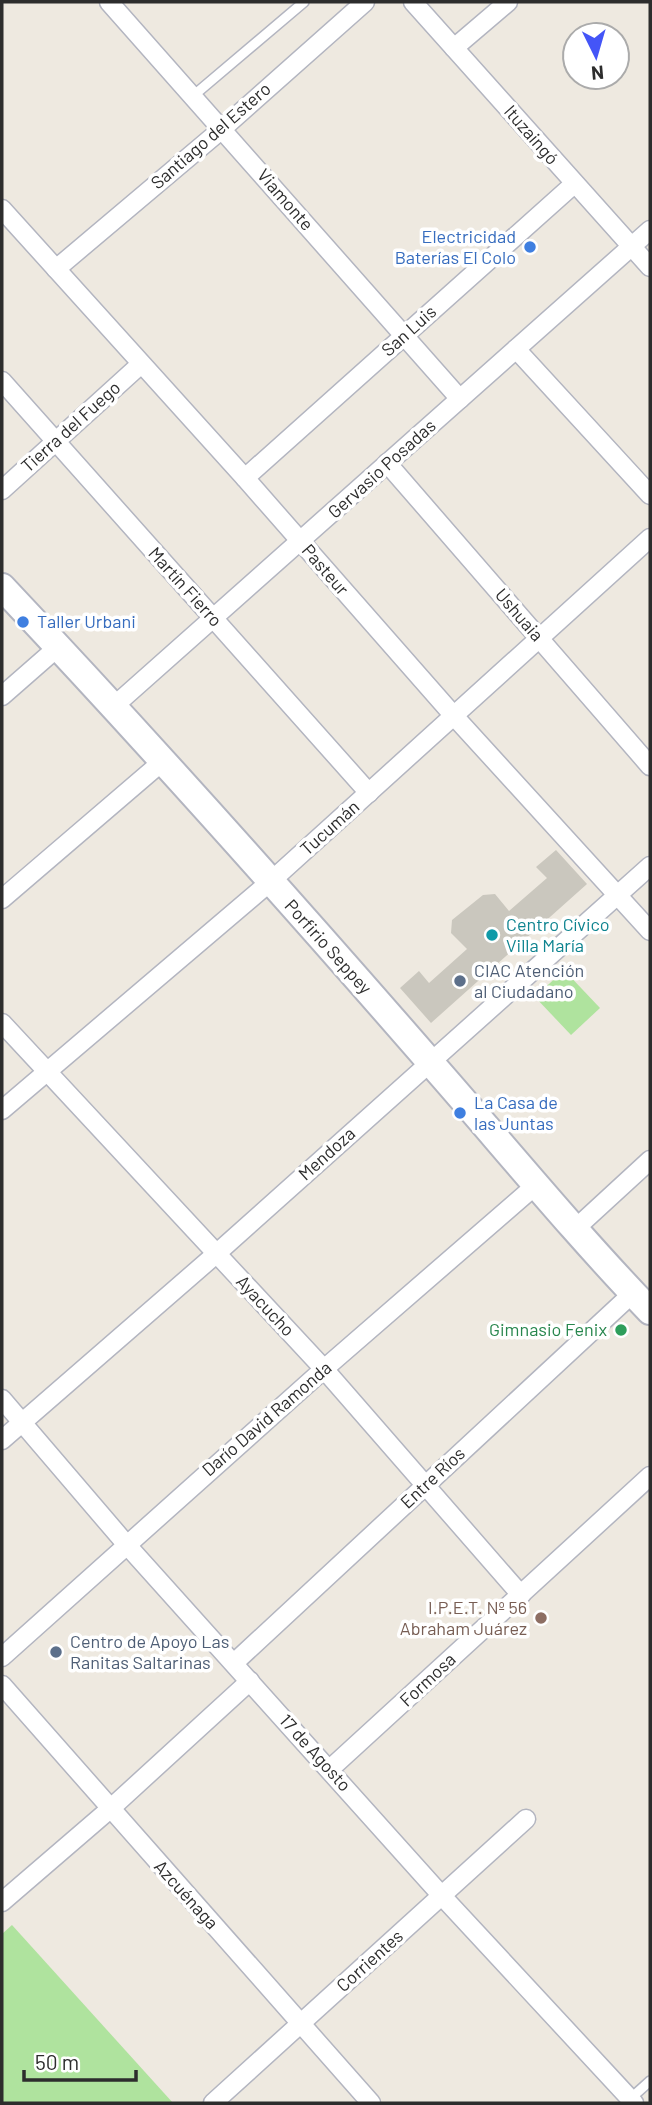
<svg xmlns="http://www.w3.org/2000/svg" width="652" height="2105" font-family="Barlow,sans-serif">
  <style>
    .green { fill: #afe39e }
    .building { fill: #cac7be }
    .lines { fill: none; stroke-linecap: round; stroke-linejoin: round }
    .lane-casing { stroke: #b3b5c0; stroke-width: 12 }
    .street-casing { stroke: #b3b5c0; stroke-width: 21 }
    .secondary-casing { stroke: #b3b5c0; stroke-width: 30 }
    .lane { stroke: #fff; stroke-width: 9 }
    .street { stroke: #fff; stroke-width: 18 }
    .secondary { stroke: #fff; stroke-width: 26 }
    .shop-dot { fill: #3f7fe0; stroke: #fff; stroke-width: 2.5 }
    .culture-dot { fill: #0f9aa8; stroke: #fff; stroke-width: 2.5 }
    .service-dot { fill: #5c6f8a; stroke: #fff; stroke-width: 2.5 }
    .leisure-dot { fill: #2e9e5b; stroke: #fff; stroke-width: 2.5 }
    .education-dot { fill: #8d6e63; stroke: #fff; stroke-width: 2.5 }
    .labels { text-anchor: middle; stroke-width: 7; stroke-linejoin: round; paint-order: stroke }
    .street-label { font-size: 18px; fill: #2d2d2d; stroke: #fff }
    .shop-label { font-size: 18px; fill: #366cbe; stroke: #fff; text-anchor: start }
    .culture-label { font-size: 18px; fill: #0d838f; stroke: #fff; text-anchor: start }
    .service-label { font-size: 18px; fill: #4e5e75; stroke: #fff; text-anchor: start }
    .leisure-label { font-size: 18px; fill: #27864d; stroke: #fff; text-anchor: end }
    .education-label { font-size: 18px; fill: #785e54; stroke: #fff; text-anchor: end }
  </style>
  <rect width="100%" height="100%" fill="#eee9e0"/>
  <g class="green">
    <polygon points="564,970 600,1008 571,1035 535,997"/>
    <polygon points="12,1925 173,2103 2,2103 2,1934"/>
  </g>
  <polygon class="building" points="556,850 587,884 431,1023 400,988 419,971 429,983 467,949 451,933 452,920 483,895 495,894 509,911 547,878 536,867"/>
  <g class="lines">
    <defs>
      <g id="lane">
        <polyline points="193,96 304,2"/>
        <polyline points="630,2099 650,2081"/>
      </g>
      <g id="street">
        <polyline points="109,2 460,399"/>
        <polyline points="413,2 650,267"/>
        <polyline points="454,48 508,2"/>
        <polyline points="2,209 245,478 454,716 650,931"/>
        <polyline points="56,269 222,129 365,2"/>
        <polyline points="516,349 650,495"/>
        <polyline points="2,381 369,793"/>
        <polyline points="387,463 650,766"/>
        <polyline points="245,478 574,184"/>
        <polyline points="2,490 141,364"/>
        <polyline points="2,696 58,647"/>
        <polyline points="113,707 650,230"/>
        <polyline points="2,899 163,761"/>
        <polyline points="2,1023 324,1369 521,1595"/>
        <polyline points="2,1110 270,882 650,538"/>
        <polyline points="575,1229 650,1160"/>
        <polyline points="2,1399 126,1544 442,1896 634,2103"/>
        <polyline points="2,1440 216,1254 650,866"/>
        <polyline points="2,1657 324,1369 536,1185"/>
        <polyline points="234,1663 633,1293"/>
        <polyline points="2,1685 371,2103"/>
        <polyline points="330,1769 650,1476"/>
        <polyline points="2,1902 110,1809 250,1681"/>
        <polyline points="213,2103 526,1819"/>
      </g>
      <path id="secondary" d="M2 587C148 742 290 901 430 1062 503 1145 573 1231 650 1311"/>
    </defs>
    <use href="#lane" class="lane-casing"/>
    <use href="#street" class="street-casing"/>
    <use href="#secondary" class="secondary-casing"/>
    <use href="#lane" class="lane"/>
    <use href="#street" class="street"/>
    <use href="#secondary" class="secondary"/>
  </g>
  <g class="shop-dot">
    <circle cx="530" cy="247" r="7"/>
    <circle cx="23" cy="622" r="7"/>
    <circle cx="460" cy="1113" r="7"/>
  </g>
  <circle class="culture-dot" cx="492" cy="935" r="7"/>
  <g class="service-dot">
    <circle cx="460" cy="981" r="7"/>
    <circle cx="56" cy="1652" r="7"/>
  </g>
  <circle class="leisure-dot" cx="621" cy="1330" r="7"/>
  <circle class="education-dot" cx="541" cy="1618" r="7"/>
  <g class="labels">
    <g class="street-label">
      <text transform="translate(531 135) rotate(49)" y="6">Ituzaingó</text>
      <text transform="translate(211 136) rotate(-41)" y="6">Santiago del Estero</text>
      <text transform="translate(285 200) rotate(49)" y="6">Viamonte</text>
      <text transform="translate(409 331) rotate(-42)" y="6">San Luis</text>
      <text transform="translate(71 427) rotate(-42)" y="6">Tierra del Fuego</text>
      <text transform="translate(382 469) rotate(-42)" y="6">Gervasio Posadas</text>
      <text transform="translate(325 570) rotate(49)" y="6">Pasteur</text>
      <text transform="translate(185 587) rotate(48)" y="6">Martín Fierro</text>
      <text transform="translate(519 615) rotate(49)" y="6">Ushuaia</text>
      <text transform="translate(330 828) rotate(-42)" y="6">Tucumán</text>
      <text transform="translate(328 947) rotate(48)" y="6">Porfirio Seppey</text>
      <text transform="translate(327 1154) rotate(-42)" y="6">Mendoza</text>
      <text transform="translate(265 1306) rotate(47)" y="6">Ayacucho</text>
      <text transform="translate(267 1419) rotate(-41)" y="6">Darío David Ramonda</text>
      <text transform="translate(433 1478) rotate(-43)" y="6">Entre Ríos</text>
      <text transform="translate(428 1680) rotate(-43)" y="6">Formosa</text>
      <text transform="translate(315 1753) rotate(48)" y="6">17 de Agosto</text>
      <text transform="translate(186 1895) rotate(48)" y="6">Azcuénaga</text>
      <text transform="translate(370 1961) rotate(-42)" y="6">Corrientes</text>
    </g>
    <g class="shop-label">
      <text x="516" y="243" text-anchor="end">Electricidad<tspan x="516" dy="21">Baterías El Colo</tspan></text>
      <text x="37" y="628">Taller Urbani</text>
      <text x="474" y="1109">La Casa de<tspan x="474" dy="21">las Juntas</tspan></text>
    </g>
    <g class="culture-label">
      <text x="506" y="931">Centro Cívico<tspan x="506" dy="21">Villa María</tspan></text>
    </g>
    <g class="service-label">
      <text x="474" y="977">CIAC Atención<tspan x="474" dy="21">al Ciudadano</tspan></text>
      <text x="70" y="1648">Centro de Apoyo Las<tspan x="70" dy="21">Ranitas Saltarinas</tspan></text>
    </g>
    <g class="leisure-label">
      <text x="607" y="1336">Gimnasio Fenix</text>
    </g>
    <g class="education-label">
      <text x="527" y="1614">I.P.E.T. Nº 56<tspan x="527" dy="21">Abraham Juárez</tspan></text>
    </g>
  </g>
  <rect width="652" height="2105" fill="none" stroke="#2d2d2d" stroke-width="7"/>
  <g transform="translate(596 56) rotate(175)"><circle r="33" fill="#ffffff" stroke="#ababab" stroke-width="2"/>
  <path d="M0-5L12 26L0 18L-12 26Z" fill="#4455f7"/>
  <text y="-10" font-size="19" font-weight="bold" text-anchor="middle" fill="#2d2d2d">N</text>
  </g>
  <path d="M24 2070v10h112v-10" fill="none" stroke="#2d2d2d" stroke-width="3.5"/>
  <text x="35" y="2070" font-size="21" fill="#2d2d2d" stroke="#ffffff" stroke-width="5" paint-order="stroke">50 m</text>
</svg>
